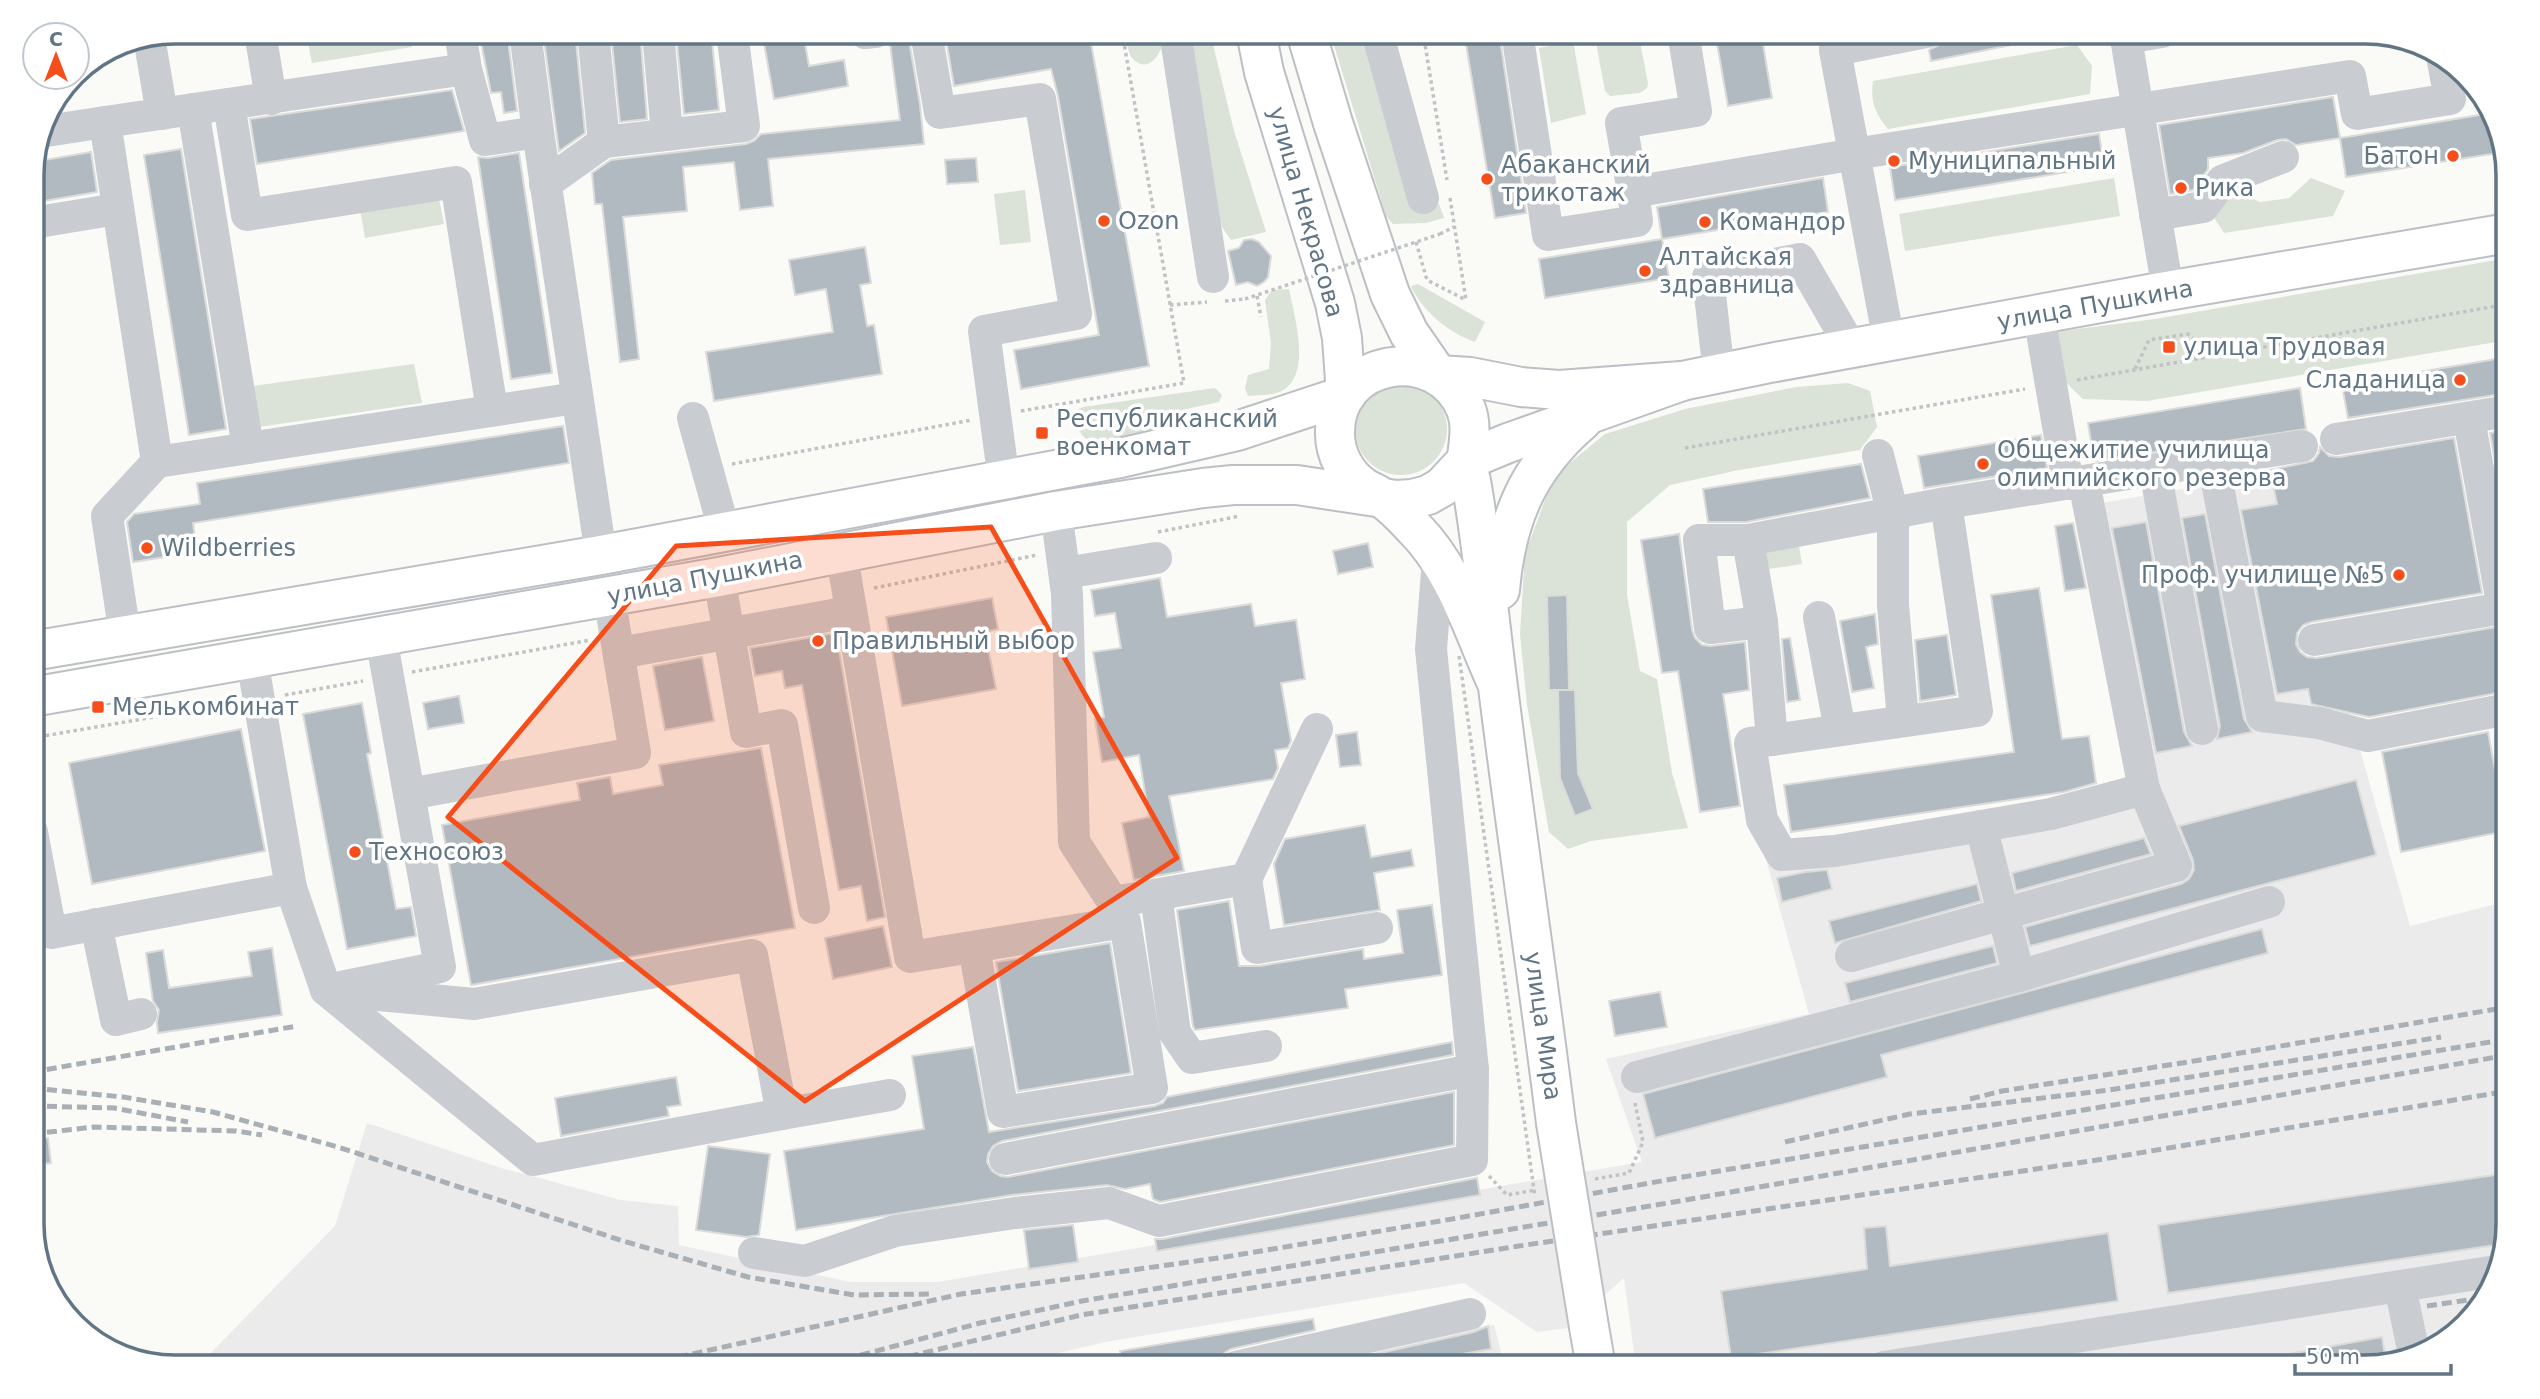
<svg xmlns="http://www.w3.org/2000/svg" width="2540" height="1399" font-family="'DejaVu Sans',sans-serif">
  <style>
    .built { fill: #eaebea }
    .green { fill: #dbe2d7 }
    .building { fill: #b0bac0; stroke: #dbdbd9; stroke-width: 2 }
    .lines { fill: none; stroke-linecap: round; stroke-linejoin: round }
    .major-casing { stroke: #bcc0c4; stroke-width: 42 }
    .path { stroke: #c0c3c5; stroke-width: 3.5; stroke-dasharray: 3.5 3.5; stroke-linecap: butt }
    .minor { stroke: #c9cdd1; stroke-width: 32 }
    .major { stroke: #fff; stroke-width: 38 }
    .rail { stroke: #a8afb5; stroke-width: 5; stroke-dasharray: 10 5; stroke-linecap: butt }
    .major-bridge-casing { stroke: #bcc0c4; stroke-width: 42; stroke-linecap: butt }
    .path-bridge { stroke: #c0c3c5; stroke-width: 3.5; stroke-dasharray: 3.5 3.5; stroke-linecap: butt }
    .major-bridge { stroke: #fff; stroke-width: 38 }
    .marked { fill: #f64e1b; fill-opacity: 0.2; stroke: #f64e1b; stroke-width: 5; stroke-linejoin: round }
    .poi-dot { fill: #f64e1b; stroke: #fff; stroke-width: 2.5 }
    .labels { text-anchor: middle; stroke-width: 7; stroke-linejoin: round; paint-order: stroke }
    .poi-label { font-size: 24px; fill: #617585; stroke: #fff; text-anchor: start }
    .street-label { font-size: 24px; fill: #617585; stroke: #fff }
    .rim { fill: none; stroke: #617585; stroke-width: 3.5 }
  </style>
  <rect width="100%" height="100%" fill="#fafaf7"/>
  <g class="built">
    <polygon points="2272,473 2311,716 2349,711 2410,926 2508,901 2508,1225 2489,1295 2437,1348 2366,1367 1636,1367 1624,1278 1567,1328 1537,1332 1464,1283 1105,1342 999,1367 197,1367 335,1226 367,1123 501,1168 621,1200 678,1206 679,1245 850,1282 938,1282 1642,1162 1606,1059 1809,1014 1765,856 2130,788 2091,505"/>
    <polygon points="1494,1325 1505,1367 1331,1367 1329,1352"/>
  </g>
  <g class="green">
    <polygon points="314,32 408,32 412,47 312,63 306,33"/>
    <path d="M1125 32H1164C1166 46 1151 76 1134 60 1127 54 1127 40 1125 32Z"/>
    <polygon points="1187,32 1210,32 1234,131 1266,232 1231,240 1220,224"/>
    <polygon points="1330,32 1363,32 1416,201 1439,204 1444,218 1426,223 1393,224 1386,216"/>
    <polygon points="1594,32 1638,32 1648,83 1647,88 1640,93 1610,96 1605,91"/>
    <polygon points="1573,41 1586,114 1551,123 1539,48"/>
    <path d="M2077 45 2092 66 2090 94 1888 129C1875 113 1870 102 1873 81Z"/>
    <polygon points="2114,178 2120,216 1905,251 1899,214"/>
    <polygon points="2311,178 2345,191 2333,216 2224,233 2209,210 2236,191 2260,202 2289,198"/>
    <polygon points="437,189 444,224 365,238 359,203"/>
    <polygon points="1025,190 1031,242 1000,245 994,194"/>
    <polygon points="2508,258 2508,340 2147,401 2083,399 2057,374 2046,333 2155,319"/>
    <path d="M1418 284 1485 322 1475 342C1449 333 1422 311 1411 286Z"/>
    <path d="M1289 289C1294 315 1311 370 1285 389 1275 396 1260 395 1248 396L1245 388 1248 375 1269 369 1271 343 1265 300 1272 290Z"/>
    <polygon points="414,364 422,403 253,428 244,387"/>
    <polygon points="1848,383 1870,391 1877,427 1860,450 1739,470 1670,485 1627,522 1627,595 1640,671 1657,679 1672,773 1688,828 1591,841 1568,849 1549,832 1527,705 1520,634 1525,554 1554,476 1605,434 1685,409 1796,387"/>
    <circle cx="1401" cy="429" r="46"/>
    <path d="M1215 388 1222 395 1219 402 1186 409 1163 429 1094 444C1080 437 1075 426 1074 411L1083 407Z"/>
    <polygon points="1799,546 1802,564 1769,569 1766,552"/>
  </g>
  <g class="building">
    <polygon points="479,32 507,32 517,111 504,113 501,92 491,93"/>
    <polygon points="543,32 575,32 585,133 559,151"/>
    <polygon points="611,32 640,32 647,119 620,122"/>
    <polygon points="676,32 711,32 719,110 684,114"/>
    <polygon points="762,32 803,32 809,66 844,60 848,86 774,99"/>
    <polygon points="990,32 1089,32 1149,366 1021,389 1014,350 1099,335 1058,96 1051,69 954,86 946,39"/>
    <polygon points="1464,32 1499,32 1526,213 1495,218"/>
    <polygon points="1715,32 1761,32 1772,98 1728,106"/>
    <polygon points="1957,32 2041,32 2041,39 1931,61 1929,50 1939,45 1944,34"/>
    <polygon points="909,40 920,105 924,144 768,159 773,206 740,210 734,162 683,167 687,211 623,217 639,359 620,362 602,204 595,204 592,173 611,160 746,144 754,141 761,134 900,120 890,44"/>
    <polygon points="452,90 464,131 257,164 250,119"/>
    <polygon points="2333,97 2340,138 2296,145 2286,139 2277,140 2243,153 2208,158 2208,169 2193,190 2170,194 2159,125"/>
    <polygon points="2492,113 2504,152 2346,177 2340,138"/>
    <polygon points="2099,134 2104,166 1895,200 1890,167"/>
    <polygon points="181,149 226,429 189,435 144,155"/>
    <polygon points="91,152 97,192 32,203 33,162"/>
    <polygon points="519,153 552,373 511,379 478,157 488,158"/>
    <polygon points="976,158 978,182 947,184 945,160"/>
    <polygon points="1823,178 1828,212 1662,239 1657,207"/>
    <polygon points="1252,239 1259,242 1271,256 1268,277 1264,282 1257,286 1248,282 1236,285 1228,251 1239,248 1244,240"/>
    <polygon points="1662,239 1669,278 1545,298 1539,259"/>
    <polygon points="865,247 871,283 860,285 867,326 874,325 882,374 714,401 706,352 833,332 826,289 795,295 789,260"/>
    <polygon points="2508,357 2508,393 2348,418 2342,385"/>
    <polygon points="2300,388 2306,429 2094,461 2088,423"/>
    <polygon points="563,426 569,463 193,523 197,552 133,562 127,522 134,514 200,504 197,483"/>
    <polygon points="2508,430 2508,534 2490,433"/>
    <polygon points="2041,435 2047,468 1924,488 1918,456"/>
    <polygon points="2454,438 2482,593 2311,622 2303,625 2297,633 2296,644 2300,652 2307,657 2317,658 2508,625 2508,691 2369,717 2311,704 2308,689 2277,694 2241,510 2277,504 2270,470 2313,461 2319,453 2320,447 2329,456 2339,457"/>
    <polygon points="1861,464 1870,498 1746,522 1708,522 1703,489"/>
    <polygon points="2205,514 2244,719 2252,732 2217,739 2220,726 2182,518"/>
    <polygon points="2146,522 2184,732 2192,746 2156,753 2112,528"/>
    <polygon points="2073,523 2086,588 2065,591 2055,526"/>
    <polygon points="1679,534 1692,630 1695,638 1702,645 1711,646 1745,642 1749,690 1723,694 1740,806 1700,812 1678,671 1662,673 1641,540"/>
    <polygon points="1368,543 1373,567 1338,574 1333,551"/>
    <polygon points="1160,578 1167,617 1251,604 1255,626 1296,620 1305,679 1281,683 1291,741 1288,748 1275,750 1278,768 1273,779 1169,796 1184,871 1134,880 1122,823 1149,817 1139,755 1102,762 1095,719 1104,717 1093,652 1121,648 1115,613 1095,616 1091,590"/>
    <polygon points="2039,588 2062,739 2089,736 2096,783 2064,792 1791,832 1784,785 2014,752 1991,595"/>
    <polygon points="1567,595 1569,690 1549,690 1547,596"/>
    <polygon points="992,598 998,629 985,632 996,689 902,706 886,617"/>
    <polygon points="1875,614 1878,644 1866,647 1874,688 1852,692 1840,621"/>
    <polygon points="836,633 885,917 867,921 861,886 839,890 802,685 785,688 782,671 755,676 750,648"/>
    <polygon points="1947,635 1956,695 1920,701 1915,640"/>
    <polygon points="1790,638 1800,700 1787,702 1782,639"/>
    <polygon points="702,657 714,721 665,730 653,666"/>
    <polygon points="1558,690 1575,690 1578,773 1593,809 1575,816 1560,778"/>
    <polygon points="459,696 464,723 428,729 423,703"/>
    <polygon points="362,703 371,753 367,754 396,909 411,907 416,936 347,949 303,714"/>
    <polygon points="241,729 265,851 92,884 69,763"/>
    <polygon points="1357,732 1361,765 1340,767 1336,735"/>
    <polygon points="2488,732 2506,831 2401,852 2382,752"/>
    <polygon points="761,748 795,928 471,985 442,825 580,800 577,783 610,777 613,794 663,785 659,765"/>
    <polygon points="2356,780 2376,855 2030,946 2025,927 2181,884 2189,879 2194,870 2193,860 2179,826"/>
    <polygon points="1365,825 1371,857 1411,850 1414,866 1374,873 1380,910 1284,925 1274,864 1285,839"/>
    <polygon points="2144,838 2151,854 2016,891 2012,873"/>
    <polygon points="1827,870 1832,889 1782,902 1777,878 1805,872"/>
    <polygon points="1977,884 1981,901 1835,943 1829,921"/>
    <polygon points="1229,901 1239,966 1260,966 1363,949 1364,959 1403,953 1397,910 1432,905 1442,975 1345,989 1348,1008 1195,1030 1193,1026 1177,910"/>
    <polygon points="883,926 892,967 833,979 825,938"/>
    <polygon points="2262,929 2268,953 1881,1055 1887,1077 1655,1138 1643,1094"/>
    <polygon points="1110,943 1131,1073 1018,1091 996,962"/>
    <polygon points="1993,946 1997,963 1850,1002 1845,983"/>
    <polygon points="272,948 282,1015 158,1033 157,1022 159,1010 153,1001 146,953 163,950 169,988 252,976 248,952"/>
    <polygon points="1660,992 1667,1027 1615,1036 1609,1001"/>
    <polygon points="1452,1042 1453,1055 1002,1141 993,1146 988,1154 987,1162 992,1171 1000,1176 1008,1177 1454,1092 1454,1145 1160,1202 1153,1199 1150,1184 1125,1189 1107,1185 1012,1195 796,1230 784,1151 924,1129 912,1056 973,1047 989,1132 1155,1106 1163,1103 1167,1097"/>
    <polygon points="676,1077 681,1105 667,1107 669,1116 561,1136 555,1098"/>
    <polygon points="48,1138 51,1163 32,1165 32,1140"/>
    <polygon points="708,1146 770,1154 759,1235 746,1237 696,1230"/>
    <polygon points="2508,1173 2508,1224 2503,1244 2168,1293 2158,1225"/>
    <polygon points="1477,1178 1480,1195 1157,1251 1155,1239 1163,1239"/>
    <polygon points="1073,1225 1078,1262 1029,1269 1024,1230"/>
    <polygon points="1886,1226 1890,1266 2108,1233 2118,1301 1731,1358 1721,1291 1867,1269 1864,1228"/>
    <polygon points="1313,1319 1315,1330 1231,1349 1221,1355 1146,1368 1122,1368 1120,1351"/>
    <polygon points="1488,1326 1491,1349 1381,1368 1331,1368 1331,1364 1474,1332"/>
    <polygon points="2382,1337 2386,1362 2365,1367 2263,1367 2262,1359"/>
  </g>
  <g class="lines">
    <defs>
      <g id="major">
        <polyline points="1256,32 1264,72 1335,303 1342,338 1346,395"/>
        <polyline points="1306,32 1333,123 1390,294 1409,333 1438,375"/>
        <polyline points="1438,375 1470,377 1521,387 1559,390 1682,381 1770,363 2155,293 2508,233"/>
        <path d="M1500 590C1506 519 1528 467 1583 420"/>
        <polyline points="32,651 601,555 1120,458 1237,431 1346,395"/>
        <path d="M1497 683C1473 631 1456 570 1414 528 1404 517 1391 504 1378 495 1373 492 1367 490 1362 486 1346 475 1335 454 1335 434 1333 359 1437 340 1466 409 1472 425 1469 440 1467 457 1467 465 1469 473 1471 481 1483 549 1489 618 1498 687 1507 760 1517 832 1527 905 1537 978 1547 1050 1556 1123"/>
        <polyline points="32,697 719,577 1056,511 1203,488 1233,485 1297,485 1396,500 1412,499 1428,495 1442,487 1467,460 1508,443 1682,381"/>
        <polyline points="1589,1327 1596,1367"/>
      </g>
    </defs>
    <use href="#major" class="major-casing"/>
    <g class="path">
      <polyline points="1423,32 1447,180"/>
      <polyline points="1450,198 1466,300"/>
      <polyline points="1440,234 1454,227"/>
      <polyline points="1416,242 1427,280 1466,300"/>
      <polyline points="2508,269 2508,274"/>
      <polyline points="1257,296 1261,317"/>
      <polyline points="1225,301 1245,299"/>
      <polyline points="1170,305 1207,302"/>
      <polyline points="2135,369 2149,340 2188,334 2215,356"/>
      <polyline points="2077,380 2508,304"/>
      <polyline points="1021,411 1184,383 1122,32"/>
      <polyline points="1685,448 2025,389"/>
      <polyline points="732,464 972,420"/>
      <polyline points="1158,532 1240,516"/>
      <polyline points="874,588 1037,555"/>
      <polyline points="412,672 591,640"/>
      <polyline points="285,695 363,681"/>
      <polyline points="32,738 236,703"/>
      <polyline points="1489,1176 1507,1195 1536,1190"/>
      <polyline points="1595,1179 1629,1173 1643,1142 1635,1103"/>
    </g>
    <g class="minor">
      <polyline points="260,32 271,99"/>
      <polyline points="460,32 466,69"/>
      <polyline points="525,32 538,132"/>
      <polyline points="593,32 604,142"/>
      <polyline points="658,32 667,134"/>
      <polyline points="926,32 940,113 1040,99 1076,314 984,331 1004,481"/>
      <polyline points="1175,32 1213,277"/>
      <polyline points="1377,32 1423,198"/>
      <polyline points="1517,32 1548,235 1637,221 1633,192 1867,152 2350,76 2357,114 2450,99 2442,56"/>
      <polyline points="1841,32 1835,50 1889,342"/>
      <polyline points="2162,32 2126,38 2168,291"/>
      <polyline points="865,33 875,32"/>
      <polyline points="149,37 162,114"/>
      <polyline points="1835,50 1926,32"/>
      <polyline points="229,104 247,215 456,182 492,410"/>
      <polyline points="193,109 248,448"/>
      <polyline points="105,122 466,69 485,140 538,132 601,555"/>
      <polyline points="40,132 105,122 157,462 107,516 125,635"/>
      <polyline points="545,184 604,142 744,126 732,32"/>
      <polyline points="1633,192 1621,123 1696,111 1683,32"/>
      <polyline points="2155,215 2203,207 2222,181 2283,157"/>
      <polyline points="32,223 117,209"/>
      <polyline points="2039,315 2068,484"/>
      <polyline points="1719,374 1708,277 1800,259 1852,349"/>
      <polyline points="693,418 725,533"/>
      <polyline points="2336,439 2508,411"/>
      <polyline points="1878,455 1893,514 1893,605 1903,720"/>
      <polyline points="2213,461 2262,716 2319,723 2368,736 2508,709"/>
      <polyline points="157,462 576,398"/>
      <polyline points="2155,470 2202,729"/>
      <polyline points="1946,503 1977,711 1750,743 1762,820 1782,855 1835,851 2051,814 2144,789 2084,482"/>
      <polyline points="1056,511 1067,594 1074,842 1113,902 1246,879 1317,729"/>
      <polyline points="1748,540 1762,622 1772,740"/>
      <polyline points="841,551 910,957 1125,922 1152,1088 1003,1112 974,947"/>
      <polyline points="1065,573 1156,558"/>
      <polyline points="719,577 746,732 782,725 814,908"/>
      <polyline points="1819,617 1840,730"/>
      <polyline points="1762,622 1710,628 1699,540 1748,540 1946,503 2302,446"/>
      <polyline points="381,637 409,794"/>
      <polyline points="2314,640 2503,608 2469,419"/>
      <polyline points="619,653 850,612"/>
      <polyline points="1981,826 2019,976"/>
      <polyline points="32,832 51,933 291,888 252,659"/>
      <polyline points="1246,879 1257,948 1377,928"/>
      <polyline points="291,888 326,990 440,967 409,794 635,753 609,596"/>
      <polyline points="1156,895 1175,1033 1192,1058 1266,1046"/>
      <polyline points="96,924 116,1020 141,1014"/>
      <polyline points="1851,956 2176,866 2144,789"/>
      <polyline points="326,990 533,1160 782,1114"/>
      <polyline points="358,993 474,1004 752,955 782,1114 890,1095"/>
      <polyline points="1637,1077 2019,976 2269,902"/>
      <polyline points="1005,1159 1473,1070"/>
      <polyline points="754,1253 805,1261 895,1231 1015,1213 1109,1203 1159,1221 1472,1160 1473,1070 1431,649 1438,559"/>
      <polyline points="2400,1286 2496,1271"/>
      <polyline points="1235,1367 1470,1314"/>
      <polyline points="1884,1367 2400,1286 2414,1354"/>
    </g>
    <use href="#major" class="major"/>
    <g class="rail">
      <polyline points="32,1072 297,1026"/>
      <polyline points="32,1088 123,1097 213,1112 338,1147 623,1241 748,1277 854,1295 931,1294"/>
      <polyline points="1970,1099 2002,1091 2188,1062 2508,1007"/>
      <polyline points="32,1106 114,1108 188,1122"/>
      <polyline points="32,1134 94,1127 236,1131 262,1135"/>
      <polyline points="1785,1142 1910,1114 2109,1090 2441,1037"/>
      <polyline points="2427,1306 2488,1297"/>
      <polyline points="634,1367 961,1294 1225,1257 1458,1218 1683,1177 2508,1039"/>
      <polyline points="817,1367 980,1323 1082,1301 1680,1201 2508,1055"/>
      <polyline points="865,1367 1081,1315 1519,1246 2097,1160 2508,1091"/>
    </g>
    <defs>
      <polyline id="major-bridge" points="1556,1123 1589,1327"/>
    </defs>
    <use href="#major-bridge" class="major-bridge-casing"/>
    <g class="path-bridge">
      <polyline points="1245,299 1440,234"/>
      <polyline points="1459,656 1535,1197"/>
    </g>
    <use href="#major-bridge" class="major-bridge"/>
  </g>
  <path class="marked" d="M991 527 1177 858 805 1101 448 817 676 546Z"/>
  <g class="poi-dot">
    <circle cx="2453" cy="156" r="7"/>
    <circle cx="1894" cy="161" r="7"/>
    <circle cx="1487" cy="179" r="7"/>
    <circle cx="2181" cy="188" r="7"/>
    <circle cx="1104" cy="221" r="7"/>
    <circle cx="1705" cy="222" r="7"/>
    <circle cx="1645" cy="271" r="7"/>
    <rect x="2162" y="340" width="14" height="14" rx="3.5"/>
    <circle cx="2460" cy="380" r="7"/>
    <rect x="1035" y="426" width="14" height="14" rx="3.5"/>
    <circle cx="1983" cy="464" r="7"/>
    <circle cx="147" cy="548" r="7"/>
    <circle cx="2399" cy="575" r="7"/>
    <circle cx="818" cy="641" r="7"/>
    <rect x="91" y="700" width="14" height="14" rx="3.5"/>
    <circle cx="355" cy="852" r="7"/>
  </g>
  <g class="labels">
    <g class="poi-label">
      <text x="2439" y="164" text-anchor="end">Батон</text>
      <text x="1908" y="169">Муниципальный</text>
      <text x="1501" y="173">Абаканский<tspan x="1501" dy="28">трикотаж</tspan></text>
      <text x="2195" y="196">Рика</text>
      <text x="1118" y="229">Ozon</text>
      <text x="1719" y="230">Командор</text>
      <text x="1659" y="265">Алтайская<tspan x="1659" dy="28">здравница</tspan></text>
      <text x="2183" y="355">улица Трудовая</text>
      <text x="2446" y="388" text-anchor="end">Сладаница</text>
      <text x="1056" y="427">Республиканский<tspan x="1056" dy="28">военкомат</tspan></text>
      <text x="1997" y="458">Общежитие училища<tspan x="1997" dy="28">олимпийского резерва</tspan></text>
      <text x="161" y="556">Wildberries</text>
      <text x="2385" y="583" text-anchor="end">Проф. училище №5</text>
      <text x="832" y="649">Правильный выбор</text>
      <text x="112" y="715">Мелькомбинат</text>
      <text x="369" y="860">Техносоюз</text>
    </g>
    <g class="street-label">
      <text transform="translate(1306 212) rotate(74)" y="8">улица Некрасова</text>
      <text transform="translate(2095 305) rotate(-10)" y="8">улица Пушкина</text>
      <text transform="translate(705 578) rotate(-11)" y="8">улица Пушкина</text>
      <text transform="translate(1543 1026) rotate(82)" y="8">улица Мира</text>
    </g>
  </g>
  <path d="M0 0H2540V1399H0ZM175 44H2365A131 131 0 0 1 2496 175V1224A131 131 0 0 1 2365 1355H175A131 131 0 0 1 44 1224V175A131 131 0 0 1 175 44Z" fill="#fff" fill-rule="evenodd"/>
  <path class="rim" d="M175 44H2365A131 131 0 0 1 2496 175V1224A131 131 0 0 1 2365 1355H175A131 131 0 0 1 44 1224V175A131 131 0 0 1 175 44Z"/>
  <g transform="translate(56 56)"><circle r="33" fill="#ffffff" stroke="#c0c8ce" stroke-width="2"/>
  <path d="M0-5L12 26L0 18L-12 26Z" fill="#f64e1b"/>
  <text y="-10" font-size="19" font-weight="bold" text-anchor="middle" fill="#617585">С</text>
  </g>
  <path d="M2295 1364v10h156v-10" fill="none" stroke="#617585" stroke-width="3.5"/>
  <text x="2306" y="1364" font-size="21" fill="#617585" stroke="#ffffff" stroke-width="5" paint-order="stroke">50 m</text>
</svg>
